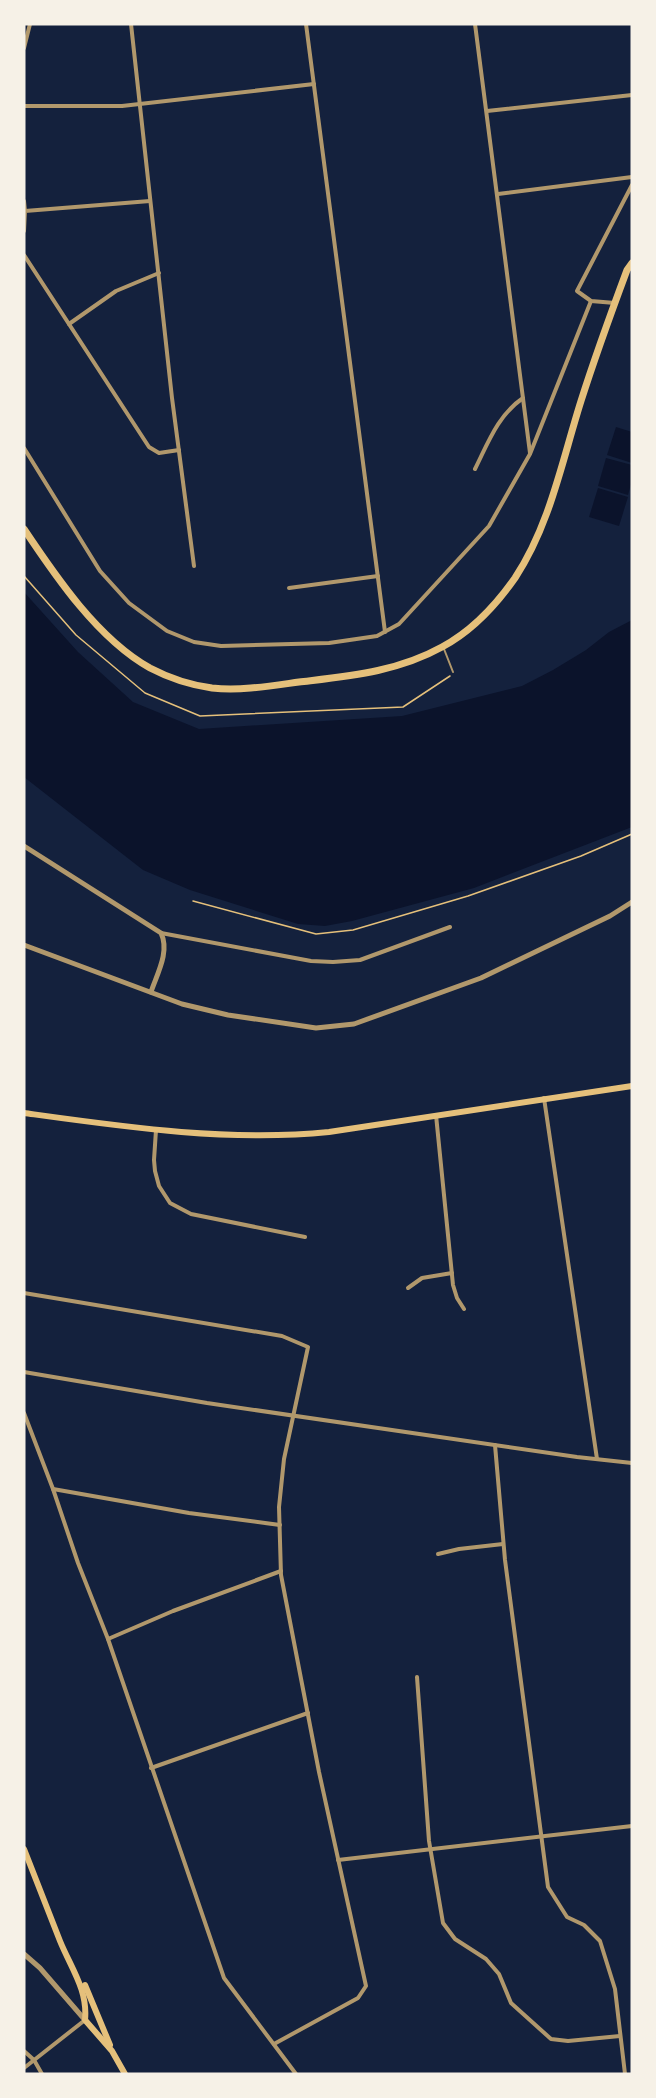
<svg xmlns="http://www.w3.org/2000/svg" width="656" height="2098" font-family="Arial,sans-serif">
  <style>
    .water { fill: #0b132b }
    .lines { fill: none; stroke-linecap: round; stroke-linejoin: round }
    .path { stroke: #e5c07b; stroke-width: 1.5 }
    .service { stroke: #b1986c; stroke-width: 2 }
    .minor { stroke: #b1986c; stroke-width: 4 }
    .tertiary { stroke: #b1986c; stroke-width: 5 }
    .secondary { stroke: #e5c07b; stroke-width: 6 }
    .primary { stroke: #e5c07b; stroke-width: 7 }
  </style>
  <rect width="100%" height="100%" fill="#14213d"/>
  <g class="water">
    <polygon points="616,427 632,432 632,463 607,455"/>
    <polygon points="606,458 632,465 632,481 628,495 598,486"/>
    <polygon points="598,488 628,497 619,526 589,517"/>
    <polygon points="24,592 78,652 133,702 199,729 402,716 522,686 553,670 586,650 609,632 632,620 632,827 474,888 352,921 325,926 298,924 190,890 143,870 24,777"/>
  </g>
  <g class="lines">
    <g class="path">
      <polyline points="24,576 76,635 145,693 200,716 403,707 450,676"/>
      <polyline points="193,901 316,934 353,930 468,896 581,856 632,834"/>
    </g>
    <polyline class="service" points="444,649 453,672"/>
    <g class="minor">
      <polyline points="131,24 172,398 194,566"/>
      <polyline points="306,24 385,632"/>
      <polyline points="475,24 530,453"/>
      <polyline points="24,48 30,24"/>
      <polyline points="24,106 122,106 314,84"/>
      <polyline points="487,111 632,95"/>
      <polyline points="498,194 632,177"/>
      <polyline points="24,201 25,211"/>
      <polyline points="24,231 25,211 150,201"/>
      <polyline points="24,255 149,447 159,453 179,450"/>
      <polyline points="615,303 591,301 577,291 632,185"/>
      <polyline points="69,324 116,291 159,273"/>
      <polyline points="24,448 100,571 129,603 167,631 194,642 221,646 329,643 377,636 399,624 489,526 530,454 591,301"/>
      <path d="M475 469C488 443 498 415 523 398"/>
      <polyline points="289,588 378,576"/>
      <polyline points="161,933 311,961 333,962 360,960 450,927"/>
      <polyline points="544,1098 597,1459"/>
      <polyline points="436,1115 453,1285 457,1298 464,1309"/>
      <polyline points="156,1130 154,1160 155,1171 159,1186 170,1203 191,1214 305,1237"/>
      <polyline points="408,1288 422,1278 452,1273"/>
      <polyline points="24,1293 282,1336 308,1347 284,1459 279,1507 281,1575 319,1772 366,1986 358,1998 274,2044"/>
      <polyline points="24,1372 207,1403 577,1457 632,1463"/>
      <polyline points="24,1413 53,1489 78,1563 108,1639 224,1978 296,2074"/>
      <polyline points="495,1445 505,1560 548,1887 567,1917 584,1925 600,1941 615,1989 625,2074"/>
      <polyline points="53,1489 189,1513 280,1525"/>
      <polyline points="438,1554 459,1549 503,1544"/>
      <polyline points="108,1639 173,1611 281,1571"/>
      <polyline points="417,1677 429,1841 443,1923 455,1939 486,1959 499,1974 511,2003 551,2039 568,2041 620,2036"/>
      <polyline points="151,1768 308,1713"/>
      <polyline points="338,1860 632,1826"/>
      <polyline points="24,2051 34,2060 42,2074"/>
      <polyline points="24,2068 85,2020"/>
    </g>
    <g class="tertiary">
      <path d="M24 846 161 933C170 952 157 974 151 992"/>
      <polyline points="24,945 182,1004 228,1015 316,1028 354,1024 481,978 610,916 632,902"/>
      <polyline points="24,1954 40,1968 85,2020"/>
    </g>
    <g class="secondary">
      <path d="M24 1113C125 1127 227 1142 329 1132L632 1086"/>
      <path d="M24 1849C36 1879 48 1910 60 1941 71 1968 88 1990 85 2020L112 2051 125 2074"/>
      <polyline points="85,1985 110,2045"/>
    </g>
    <path class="primary" d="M24 529C56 577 98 639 150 668 169 678 190 685 212 688 241 691 270 686 299 682 349 676 397 672 442 647 472 631 496 605 515 578 550 525 562 461 581 401 595 357 611 313 627 270L632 263"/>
  </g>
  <rect width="656" height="2098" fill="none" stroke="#f6f1e7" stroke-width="51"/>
</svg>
